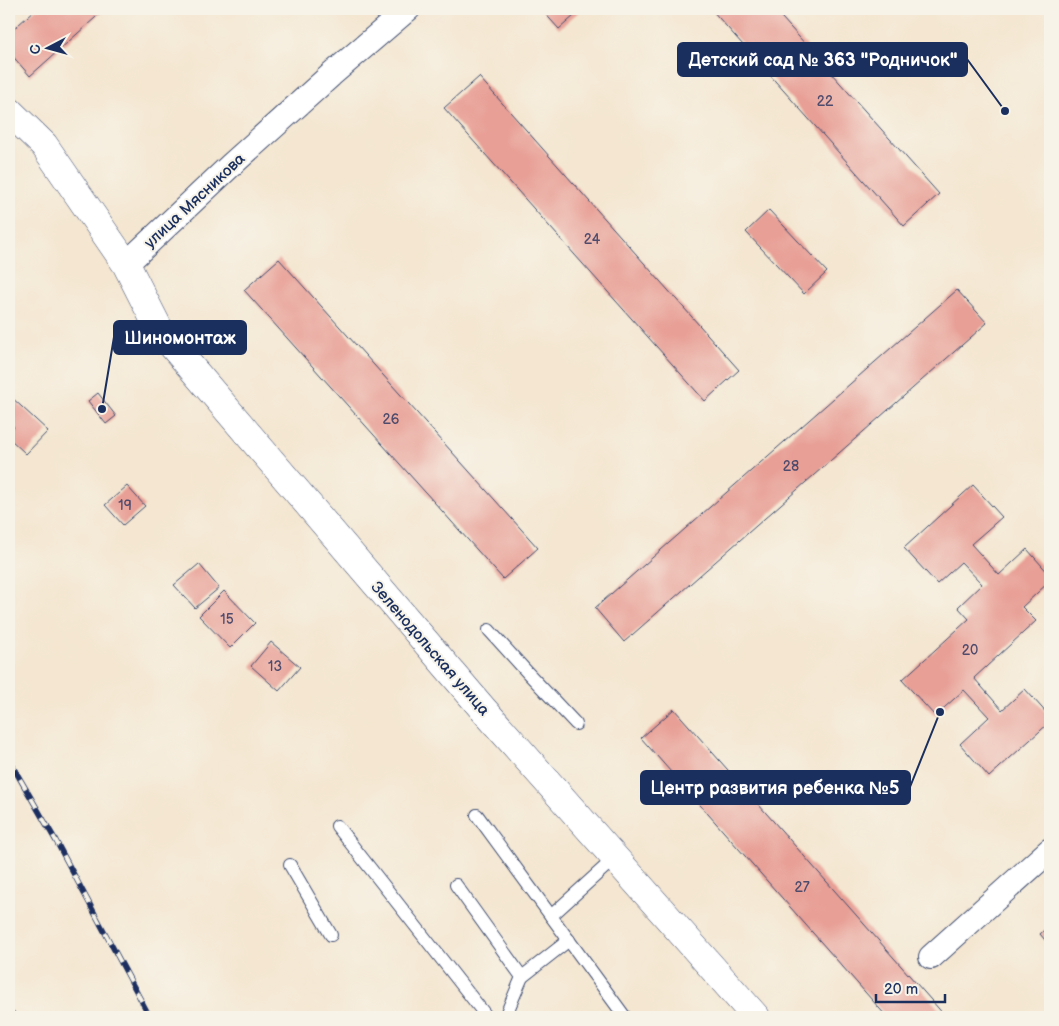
<svg xmlns="http://www.w3.org/2000/svg" width="1059" height="1026" font-family="'Balsamiq Sans',sans-serif">
  <style>
    .building { fill: #e89f95 }
    .lines { fill: none; stroke-linecap: round; stroke-linejoin: round }
    .service-casing { stroke: #3c4a6f; stroke-width: 14 }
    .minor-casing { stroke: #3c4a6f; stroke-width: 26 }
    .tertiary-casing { stroke: #3c4a6f; stroke-width: 29 }
    .service { stroke: #fff; stroke-width: 12 }
    .minor { stroke: #fff; stroke-width: 24 }
    .tertiary { stroke: #fff; stroke-width: 28 }
    .rail-casing { stroke: #1b2f5e; stroke-width: 5.5 }
    .rail { stroke: #f7f3e8; stroke-width: 4; stroke-dasharray: 11; stroke-linecap: butt }
    .labels { text-anchor: middle; stroke-width: 4; stroke-linejoin: round; paint-order: stroke }
    .number-label { font-size: 14px; fill: #4e4b6c }
    .street-label { font-size: 16px; fill: #1b2f5e; stroke: #f7f3e8 }
    .leader { fill: none; stroke: #1b2f5e; stroke-width: 2 }
    .callout-dot { fill: #1b2f5e; stroke: #f7f3e8; stroke-width: 2 }
    .callout { fill: #1b2f5e; stroke: #1b2f5e; stroke-width: 2 }
    .callout-label { font-size: 18px; text-anchor: middle; font-weight: bold; fill: #fff }
  </style>
  <rect width="100%" height="100%" fill="#f7f3e8"/>
  <filter id="ink" filterUnits="userSpaceOnUse"><feTurbulence type="fractalNoise" baseFrequency=".02" numOctaves="2"/><feDisplacementMap in="SourceGraphic" scale="10" xChannelSelector="R" yChannelSelector="G"/><feConvolveMatrix kernelMatrix="1 2 1 2 8 2 1 2 1" color-interpolation-filters="sRGB"/></filter>
  <filter id="wash" filterUnits="userSpaceOnUse"><feTurbulence type="fractalNoise" baseFrequency=".0096" numOctaves="4" result="noise"/><feDisplacementMap in="SourceGraphic" scale="20" xChannelSelector="R" yChannelSelector="G"/><feGaussianBlur stdDeviation="1.12" result="paint"/><feColorMatrix in="noise" values="0 0 0 0 0 0 0 0 0 0 0 0 0 0 0 0 0 1.4 0 .05"/><feComposite in="paint" operator="in"/></filter>
  <g filter="url(#wash)">
    <rect width="100%" height="100%" fill="#f4e6d0"/>
    <g id="blocks">
      <g class="building">
        <polygon points="36,9 105,9 30,76 9,52 9,33"/>
        <polygon points="541,9 582,9 559,29"/>
        <polygon points="711,9 774,9 939,194 904,226"/>
        <polygon points="479,77 739,370 705,401 444,108"/>
        <polygon points="769,210 827,272 804,294 746,232"/>
        <polygon points="279,259 538,548 503,579 244,290"/>
        <polygon points="957,290 987,323 624,642 595,608"/>
        <polygon points="98,393 116,416 106,424 88,401"/>
        <polygon points="9,395 48,431 26,454 9,438 9,433 14,427 9,422"/>
        <polygon points="973,485 1002,517 971,544 999,575 1027,549 1050,575 1050,581 1022,607 1036,621 974,678 1002,710 1025,689 1050,717 1050,722 989,777 960,744 989,717 964,690 935,716 902,680 969,619 958,607 982,584 961,562 937,584 904,548"/>
        <polygon points="127,486 145,506 123,525 105,505"/>
        <polygon points="199,564 219,588 195,608 174,585"/>
        <polygon points="224,591 255,623 230,648 199,616"/>
        <polygon points="271,642 300,667 279,691 251,666"/>
        <polygon points="674,709 804,856 946,1017 887,1017 641,738"/>
        <polygon points="1050,925 1050,946 1040,934"/>
      </g>
    </g>
  </g>
  <g filter="url(#ink)">
    <use href="#blocks" fill-opacity="0" stroke="#3c4a6f" stroke-width="1"/>
    <g class="lines">
      <defs>
        <g id="service">
          <polyline points="489,630 527,672 576,724"/>
          <polyline points="477,815 625,1017"/>
          <polyline points="337,826 487,1017"/>
          <polyline points="290,865 331,935"/>
          <polyline points="456,885 522,977 505,1017"/>
          <polyline points="551,916 616,857"/>
          <polyline points="522,977 569,940"/>
          <polyline points="9,1016 9,1017"/>
        </g>
        <g id="minor">
          <polyline points="126,264 230,166 331,75 408,9"/>
          <polyline points="931,957 1050,850"/>
        </g>
        <polyline id="tertiary" points="9,111 44,145 126,264 160,331 483,709 756,1017"/>
      </defs>
      <use href="#service" class="service-casing"/>
      <use href="#minor" class="minor-casing"/>
      <use href="#tertiary" class="tertiary-casing"/>
      <use href="#service" class="service"/>
      <use href="#minor" class="minor"/>
      <use href="#tertiary" class="tertiary"/>
      <defs>
        <polyline id="rail" points="9,760 56,841 150,1017"/>
      </defs>
      <use href="#rail" class="rail-casing"/>
      <use href="#rail" class="rail"/>
    </g>
  </g>
  <g class="labels">
    <g class="number-label">
      <text x="825" y="106">22</text>
      <text x="592" y="244">24</text>
      <text x="391" y="424">26</text>
      <text x="791" y="471">28</text>
      <text x="125" y="510">19</text>
      <text x="227" y="624">15</text>
      <text x="970" y="655">20</text>
      <text x="275" y="671">13</text>
      <text x="802" y="892">27</text>
    </g>
    <g class="street-label">
      <text transform="translate(194 200) rotate(-43)" y="6">улица Мясникова</text>
      <text transform="translate(431 648) rotate(49)" y="6">Зеленодольская улица</text>
    </g>
  </g>
  <path class="leader" d="M1005 111L967 59M102 409L114 337M940 712L910 787"/>
  <g class="callout-dot">
    <circle cx="1005" cy="111" r="5"/>
    <circle cx="102" cy="409" r="5"/>
    <circle cx="940" cy="712" r="5"/>
  </g>
  <g class="callout">
    <rect x="678" y="43" width="289" height="33" rx="5"/>
    <rect x="114" y="321" width="132" height="33" rx="5"/>
    <rect x="641" y="771" width="269" height="33" rx="5"/>
  </g>
  <g class="callout-label">
    <text x="823" y="66">Детский сад № 363 "Родничок"</text>
    <text x="180" y="344">Шиномонтаж</text>
    <text x="775" y="794">Центр развития ребенка №5</text>
  </g>
  <rect width="1059" height="1026" fill="none" stroke="#f7f3e8" stroke-width="30"/>
  <g transform="translate(48 48) rotate(264)" stroke="#f7f3e8" stroke-width="4" paint-order="stroke">
  <path d="M0-4L9 19L0 12L-9 19Z" fill="#1b2f5e"/>
  <text y="-8" font-size="14" font-weight="bold" text-anchor="middle" fill="#1b2f5e">С</text>
  </g>
  <path d="M876 994v8h69v-8" fill="none" stroke="#1b2f5e" stroke-width="2.5"/>
  <text x="884" y="994" font-size="15" fill="#1b2f5e" stroke="#f7f3e8" stroke-width="4" paint-order="stroke">20 m</text>
</svg>
